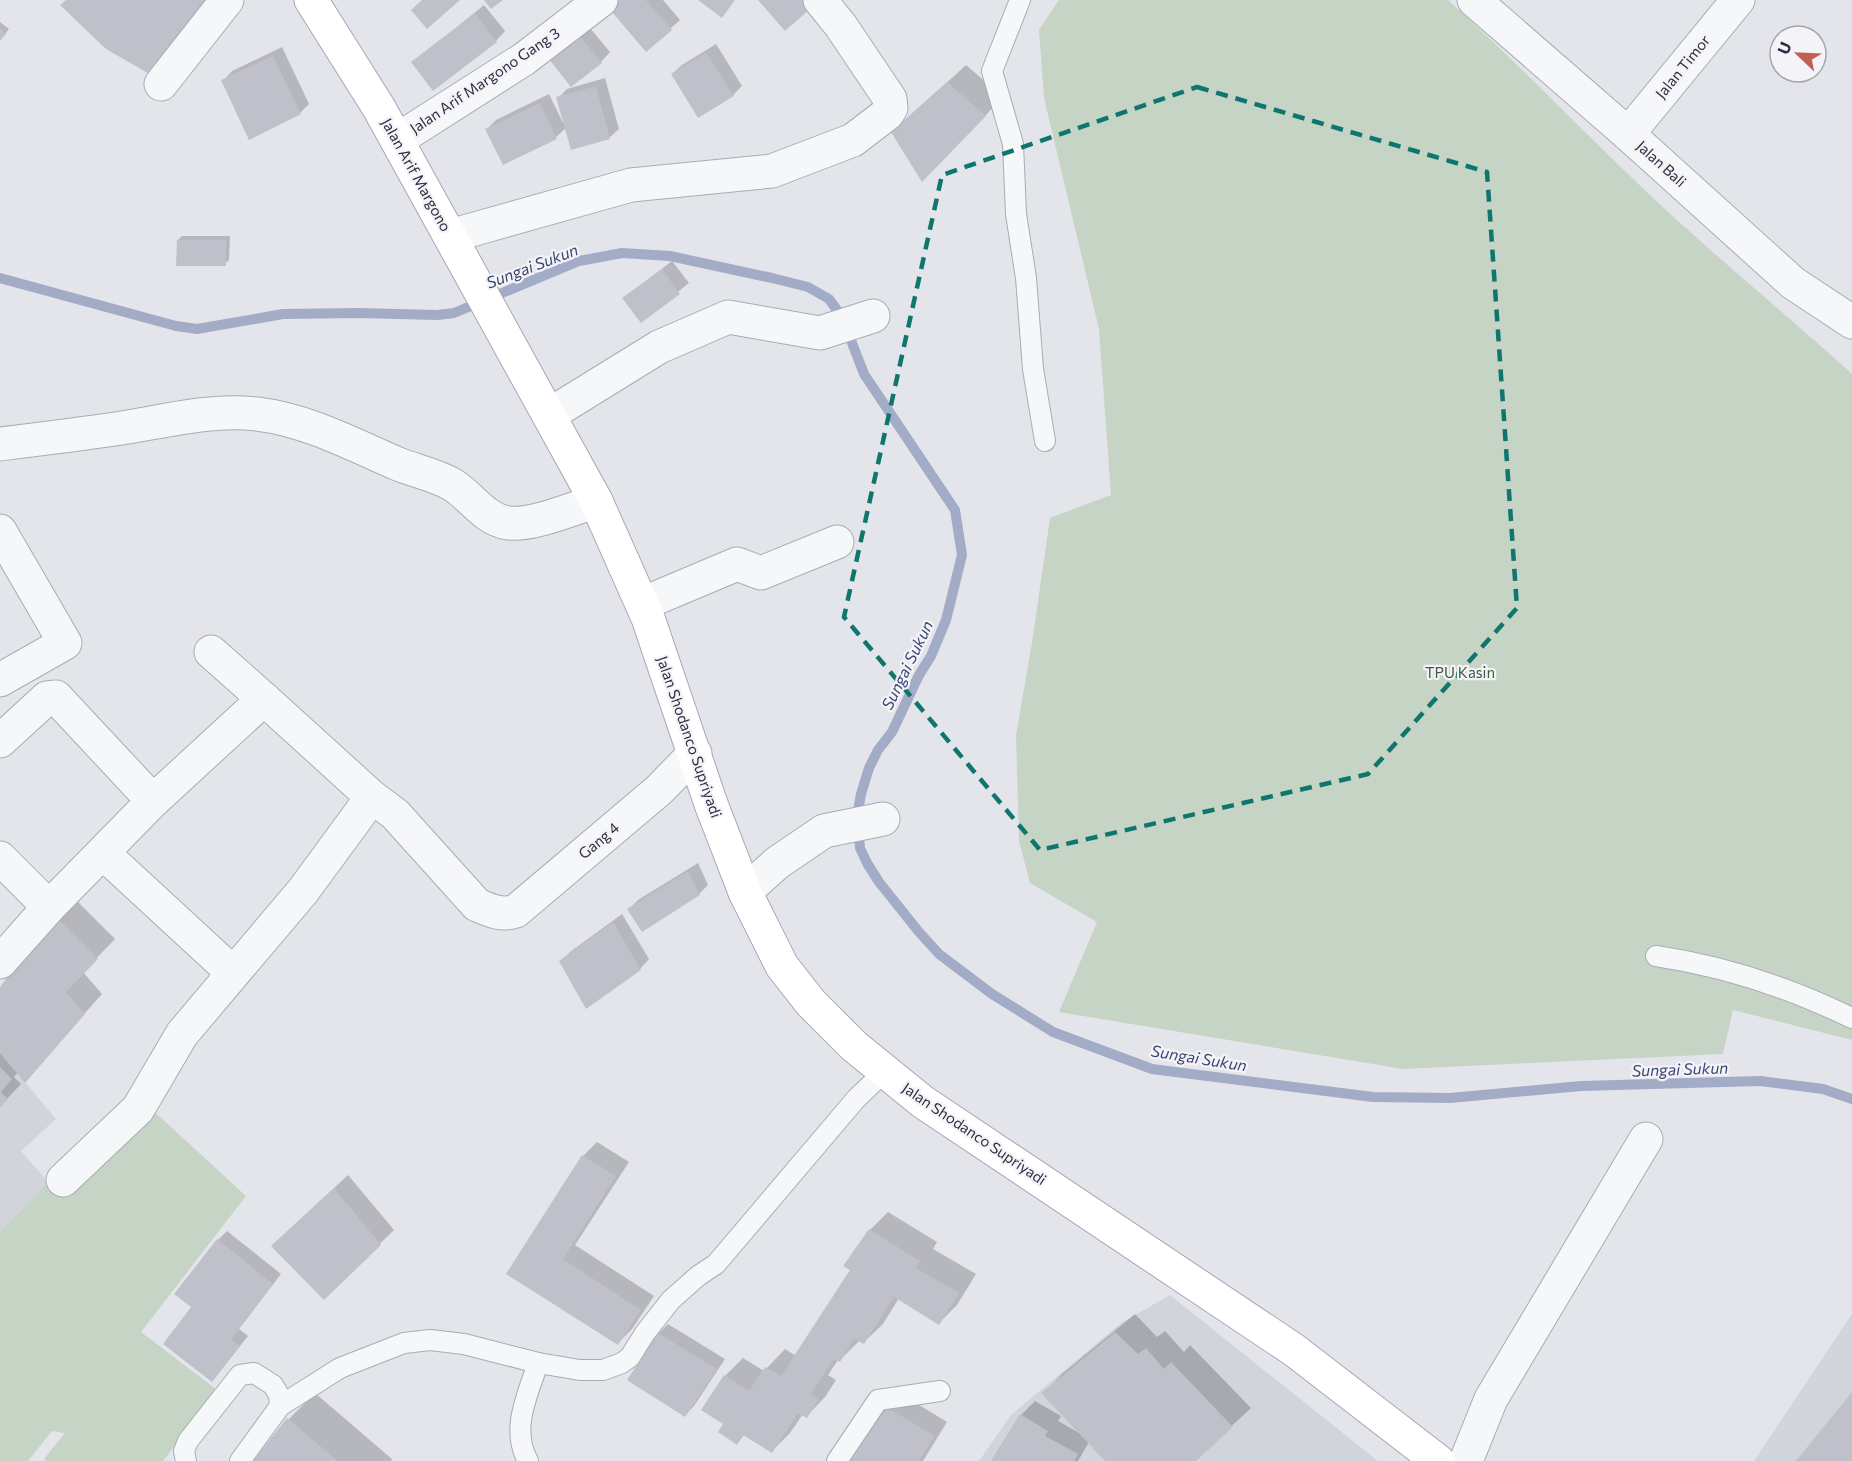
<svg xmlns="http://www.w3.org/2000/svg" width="1852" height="1461" font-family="Commissioner,sans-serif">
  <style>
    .built { fill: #d2d4dc }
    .green { fill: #c6d4c6 }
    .shadow { fill: #0003 }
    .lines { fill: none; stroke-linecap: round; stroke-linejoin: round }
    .stream { stroke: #a2acc7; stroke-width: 10 }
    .building { fill: #bfc0ca }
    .lane-casing { stroke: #a9abb5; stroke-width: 22 }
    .street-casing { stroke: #a9abb5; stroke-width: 35 }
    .primary-casing { stroke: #a4a7b6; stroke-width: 35 }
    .lane { stroke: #f6f7f9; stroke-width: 20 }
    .street { stroke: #f6f7f9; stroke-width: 33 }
    .primary { stroke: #fff; stroke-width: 33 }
    .marked { fill: none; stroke: #0f766e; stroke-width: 4.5; stroke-dasharray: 12 8; stroke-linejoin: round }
    .labels { text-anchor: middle; stroke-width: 4.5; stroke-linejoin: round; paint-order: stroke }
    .street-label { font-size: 15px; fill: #2d3042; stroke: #f4f4f8 }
    .park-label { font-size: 15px; fill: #3b5c3c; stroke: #f4f4f8 }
    .water-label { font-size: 16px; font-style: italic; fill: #3a4773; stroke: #f4f4f8 }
  </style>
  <rect width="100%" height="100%" fill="#e4e5eb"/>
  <g class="built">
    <polygon points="0,1053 56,1119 21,1151 48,1182 0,1232"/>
    <polygon points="1170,1295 1378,1461 979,1461 1011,1415 1121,1323"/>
    <polygon points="1852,1314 1852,1461 1754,1461"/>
  </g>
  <g class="green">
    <path d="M1059 0H1448C1527 71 1599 149 1678 221 1735 273 1795 322 1852 374V1040L1733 1010 1723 1054 1403 1069 1059 1012 1097 922 1030 883 1019 841 1016 735 1032 643 1050 518 1111 495 1099 329 1044 98 1039 30Z"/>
    <polygon points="147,1105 246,1196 141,1332 217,1390 163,1461 46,1461 44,1459 65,1433 52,1431 28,1461 0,1461 0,1232 48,1182"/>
  </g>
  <g class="shadow">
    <polygon points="616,0 663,0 680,20 670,29"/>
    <polygon points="484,5 505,31 496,41 413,63"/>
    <polygon points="0,22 9,29 0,40"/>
    <polygon points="585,22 610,52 601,62 556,45"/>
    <polygon points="716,44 742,86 733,95 672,74 682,65"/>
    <polygon points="282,47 309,104 300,113 223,81 232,71"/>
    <polygon points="966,65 1003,97 941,162 893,132"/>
    <polygon points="605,78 619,129 609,138 566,128 556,137 503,163 487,129 496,120 549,94 563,123 565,123 558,98 567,89"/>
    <polygon points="182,236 230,236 229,260 225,264 178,240"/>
    <polygon points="672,261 689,283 641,321 624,298"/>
    <polygon points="698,863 708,885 699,894 629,909 638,900"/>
    <polygon points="73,897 115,939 83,972 102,994 25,1080 18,1072 14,1077 21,1084 0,1106 0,989"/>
    <polygon points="622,914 649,959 640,969 561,961 570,952"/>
    <polygon points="597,1142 629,1162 575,1245 654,1296 632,1329 618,1343 509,1273 583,1156"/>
    <polygon points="348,1175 394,1230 324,1298 287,1232"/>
    <polygon points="888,1212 937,1242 933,1249 976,1274 957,1305 939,1323 899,1298 883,1324 864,1342 860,1340 840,1360 838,1360 828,1375 836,1380 825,1397 807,1416 803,1414 790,1433 772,1451 745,1434 737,1443 725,1424 725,1376 743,1358 764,1371 785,1349 796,1356 852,1269 870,1230"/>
    <polygon points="227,1231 281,1274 239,1329 248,1336 221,1370 193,1307 218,1240"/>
    <polygon points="1135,1314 1157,1337 1165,1331 1184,1352 1190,1345 1251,1408 1194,1461 1107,1461 1089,1442 1078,1461 993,1461 1021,1415 1035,1401 1061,1416 1058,1421 1081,1434 1044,1393 1062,1374"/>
    <polygon points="668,1324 725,1359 694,1406 684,1416 629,1380 659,1333"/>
    <polygon points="893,1389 947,1422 923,1461 843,1461"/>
    <polygon points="315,1393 392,1459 391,1461 255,1461 289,1419"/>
  </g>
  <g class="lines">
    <polyline class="stream" points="0,278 176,326 197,329 283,314 358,313 437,315 454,313 579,261 622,253 670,256 772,278 808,287 829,299 842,317 864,374 955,510 962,555 946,620 931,656 919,675 892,732 878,750 869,768 861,794 857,816 860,848 867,863 879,882 919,932 939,954 992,994 1053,1032 1152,1069 1373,1097 1450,1098 1581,1086 1760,1081 1823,1089 1852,1099"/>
  </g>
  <g class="building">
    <polygon points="66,0 222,0 160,80 106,49 60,5"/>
    <polygon points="422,0 460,0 427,29 411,10"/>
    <polygon points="484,0 503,0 491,9"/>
    <polygon points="615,0 646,0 672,30 646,52 607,6"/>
    <polygon points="698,0 735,0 722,18"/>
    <polygon points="758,0 816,0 818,2 785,31"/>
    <polygon points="475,13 497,42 433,91 411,62"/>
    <polygon points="0,29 6,34 0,41"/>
    <polygon points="575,30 602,63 571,87 545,54"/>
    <polygon points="706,52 734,96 698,118 671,74"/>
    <polygon points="273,56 301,114 249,140 221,80"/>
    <polygon points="947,82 986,116 922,182 891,132"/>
    <polygon points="596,86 610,139 571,150 556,97"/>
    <polygon points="540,103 557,139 503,165 485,129"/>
    <polygon points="177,240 226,240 226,266 176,266"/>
    <polygon points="662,269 680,294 641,323 622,298"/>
    <polygon points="688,871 700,895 642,932 627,909"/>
    <polygon points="54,915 98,959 66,992 85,1014 25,1083 0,1053 0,987"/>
    <polygon points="613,922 641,970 586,1009 559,961"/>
    <polygon points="0,1067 12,1079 1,1092 8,1099 0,1108"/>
    <polygon points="582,1155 616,1176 563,1259 641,1310 618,1345 506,1274"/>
    <polygon points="334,1188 381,1245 324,1300 271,1246"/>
    <polygon points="869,1229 920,1261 916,1268 959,1293 939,1325 894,1297 864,1344 854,1339 840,1362 834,1359 811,1394 819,1399 807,1418 798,1413 772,1453 743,1435 737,1445 718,1432 723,1424 701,1410 724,1375 749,1391 765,1367 781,1376 850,1270 843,1266"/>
    <polygon points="217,1239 273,1284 231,1339 240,1346 212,1382 163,1344 191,1307 174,1294"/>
    <polygon points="1115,1332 1138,1354 1146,1348 1164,1369 1171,1362 1233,1427 1196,1461 1105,1461 1041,1393"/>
    <polygon points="658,1333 717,1369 685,1417 627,1380"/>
    <polygon points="1852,1392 1852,1461 1796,1461"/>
    <polygon points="878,1402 935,1436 919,1461 842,1461"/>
    <polygon points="1020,1414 1048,1431 1045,1436 1078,1454 1074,1461 991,1461"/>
    <polygon points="287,1418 338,1461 253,1461"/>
  </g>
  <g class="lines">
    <defs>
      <g id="lane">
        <polyline points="1020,0 992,71 1013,144 1016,214 1026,278 1033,369 1045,441"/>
        <path d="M1656 956C1724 966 1790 988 1852 1018"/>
        <polyline points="186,1461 184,1451 188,1441 240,1375 254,1373 273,1385 279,1395 280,1406"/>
        <polyline points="240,1461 280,1406 340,1368 404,1343 430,1340 464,1344 538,1363 580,1370 603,1370 622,1363 630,1357 645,1333 671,1300 698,1276 716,1264 856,1099 885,1071"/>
        <path d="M528 1461C510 1429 528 1394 538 1363"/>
        <polyline points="837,1461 878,1400 940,1391"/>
      </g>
      <g id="street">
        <polyline points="1474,0 1628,134 1793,283 1852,322"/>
        <polyline points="161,84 227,0"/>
        <polyline points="1628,134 1738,0"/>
        <polyline points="397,140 524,59 601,0"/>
        <polyline points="450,236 631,185 772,171 853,140 887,114 891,108 890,99 841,26 820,0"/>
        <polyline points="549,415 659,347 728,317 820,333 873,316"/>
        <path d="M0 444C41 439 81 434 122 428 167 421 210 409 257 414 307 420 352 444 398 464 415 471 437 475 453 485 472 497 484 519 508 523 531 526 573 509 596 501"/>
        <polyline points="0,531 65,643 0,680"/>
        <polyline points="642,604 737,564 761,573 837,542"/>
        <polyline points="211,652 264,699"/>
        <polyline points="0,741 47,698 56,697 153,801"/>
        <polyline points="103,853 233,973"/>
        <polyline points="0,858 49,907"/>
        <polyline points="745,892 777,863 824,831 883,819"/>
        <path d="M0 962 49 907 153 801 264 699 372 797 395 814 477 905C491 911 502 916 516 911L659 790 695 753"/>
        <polyline points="63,1180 138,1109 182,1034 303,891 372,797"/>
        <polyline points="1466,1461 1491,1399 1646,1139"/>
      </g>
      <polyline id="primary" points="311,0 379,108 596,501 648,618 711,804 745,892 782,966 811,1003 854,1046 923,1102 1294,1350 1438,1461"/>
    </defs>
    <use href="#lane" class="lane-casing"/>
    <use href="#street" class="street-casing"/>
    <use href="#primary" class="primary-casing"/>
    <use href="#lane" class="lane"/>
    <use href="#street" class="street"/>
    <use href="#primary" class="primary"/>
  </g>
  <path class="marked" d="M1197 87 1487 172 1517 608 1368 774 1040 850 844 617 942 175Z"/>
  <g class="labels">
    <g class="street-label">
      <text transform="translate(1683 67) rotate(-51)" y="5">Jalan Timor</text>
      <text transform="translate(485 81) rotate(-34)" y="5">Jalan Arif Margono Gang 3</text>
      <text transform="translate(1661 164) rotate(42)" y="5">Jalan Bali</text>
      <text transform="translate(416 175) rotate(61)" y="5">Jalan Arif Margono</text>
      <text transform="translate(689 737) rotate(71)" y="5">Jalan Shodanco Supriyadi</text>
      <text transform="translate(599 841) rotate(-40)" y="5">Gang 4</text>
      <text transform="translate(974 1134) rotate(34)" y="5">Jalan Shodanco Supriyadi</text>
    </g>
    <g class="park-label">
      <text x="1460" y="678">TPU Kasin</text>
    </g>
    <g class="water-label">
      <text transform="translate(532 266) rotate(-21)" y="6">Sungai Sukun</text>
      <text transform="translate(907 665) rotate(-64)" y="6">Sungai Sukun</text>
      <text transform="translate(1199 1058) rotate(9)" y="6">Sungai Sukun</text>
      <text transform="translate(1680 1069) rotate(-2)" y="6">Sungai Sukun</text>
    </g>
  </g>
  <g transform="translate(1798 54) rotate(293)"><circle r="28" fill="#f4f4f8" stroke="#a4a6af" stroke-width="1.5"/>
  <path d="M0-4.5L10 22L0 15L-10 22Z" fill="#c45d54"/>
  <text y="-9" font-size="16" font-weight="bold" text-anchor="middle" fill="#2d3042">U</text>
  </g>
</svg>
